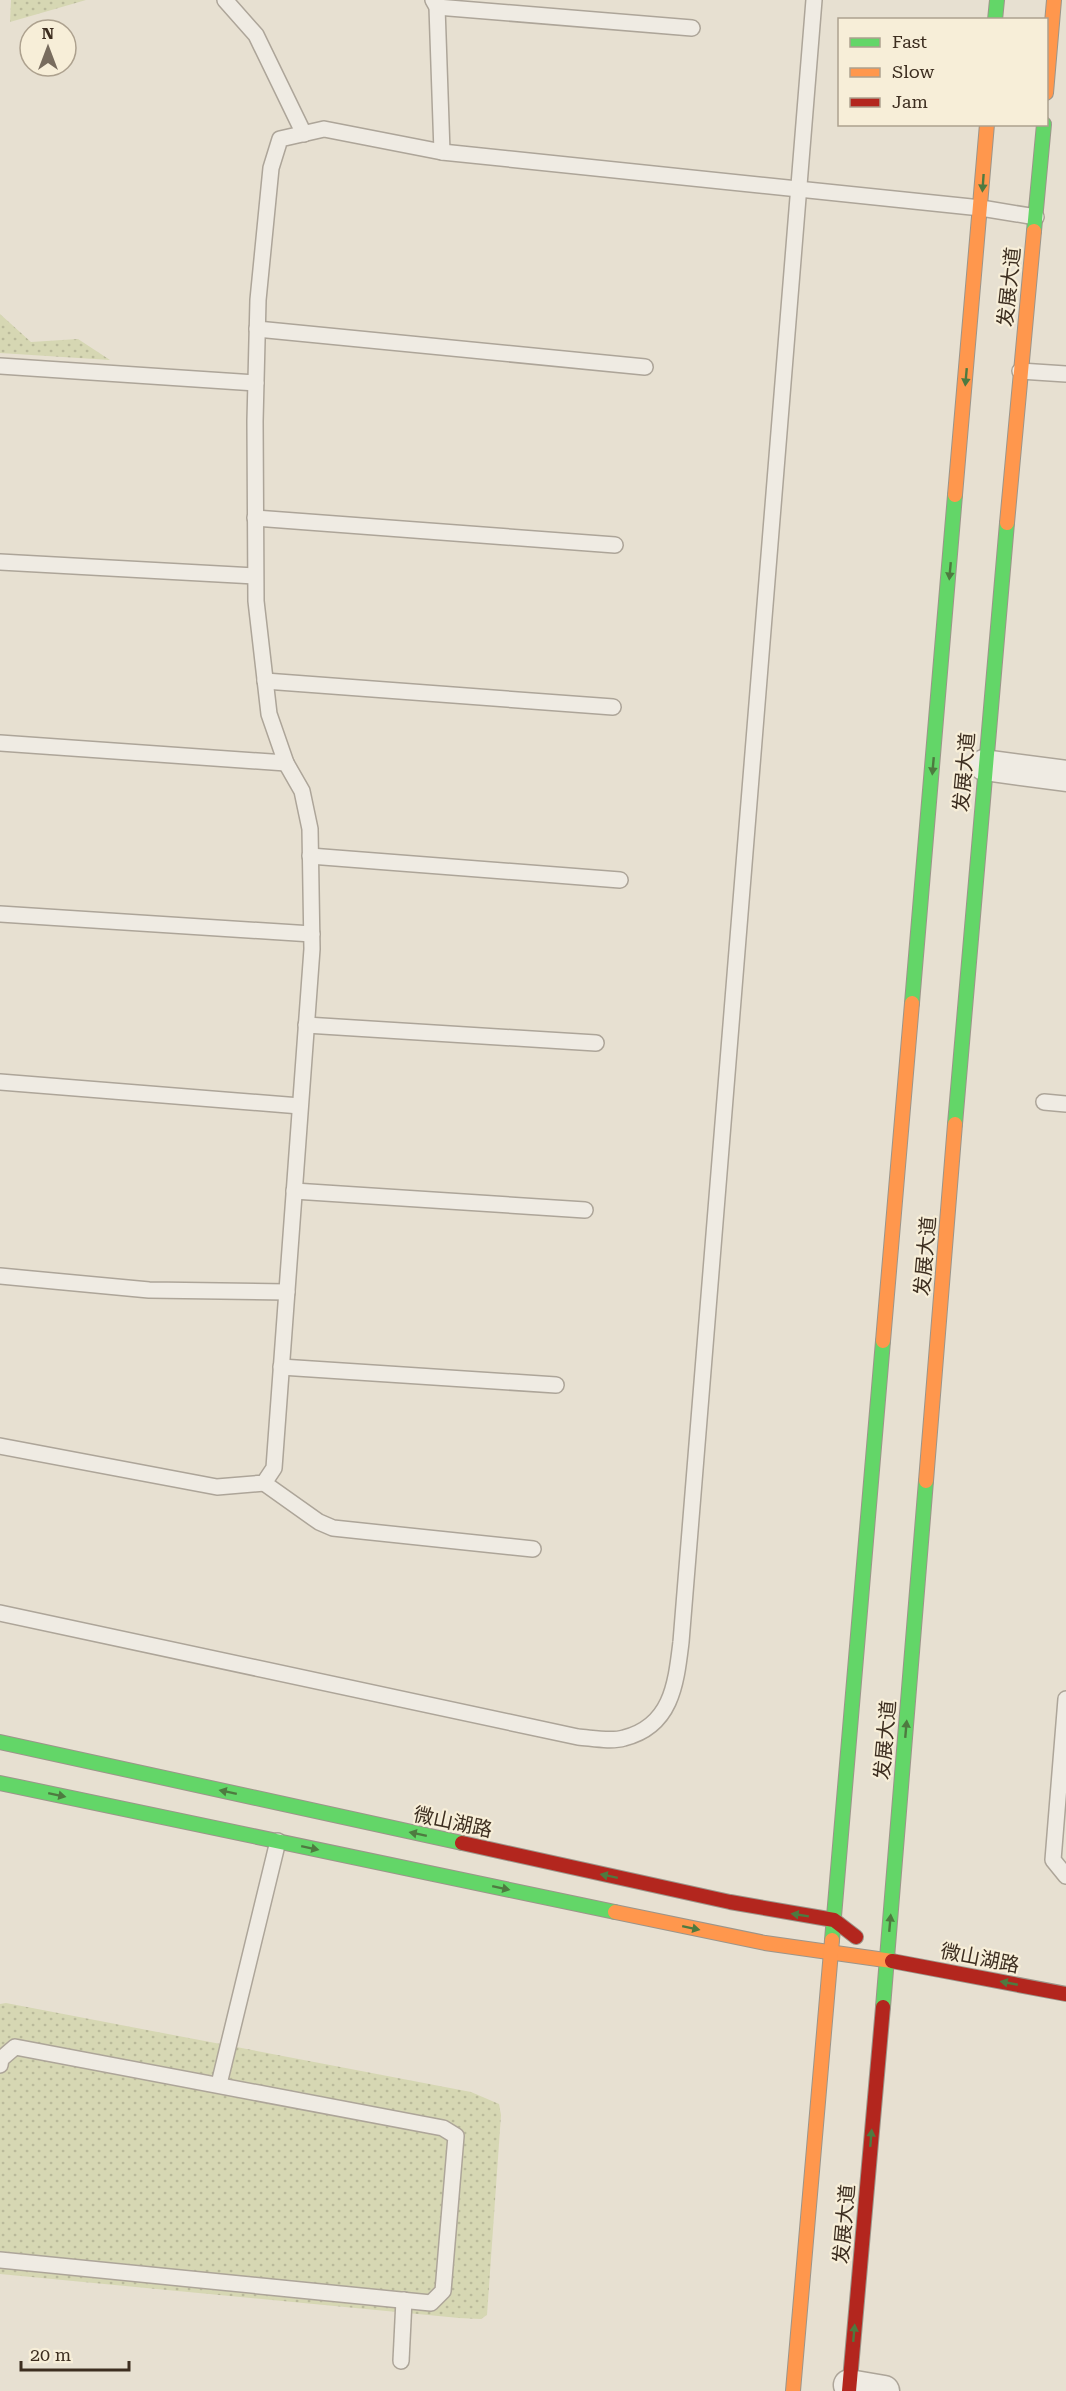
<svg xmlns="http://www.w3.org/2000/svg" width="1066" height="2391" font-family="'Roboto Serif','Noto Sans SC',serif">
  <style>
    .garden { fill: url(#garden-dots) }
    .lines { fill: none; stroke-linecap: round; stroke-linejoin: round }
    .lane-casing { stroke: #ada599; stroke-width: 18 }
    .street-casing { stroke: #ada599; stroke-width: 33 }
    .fast-casing { stroke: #9c958a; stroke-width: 16 }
    .slow-casing { stroke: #9c958a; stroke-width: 16 }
    .jam-casing { stroke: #9c958a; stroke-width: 16 }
    .lane { stroke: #efebe3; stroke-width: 15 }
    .street { stroke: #efebe3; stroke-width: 30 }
    .fast { stroke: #63d668; stroke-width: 14 }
    .slow { stroke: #ff974d; stroke-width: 14 }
    .jam { stroke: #b3261e; stroke-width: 14 }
    .oneway { fill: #4e7a40 }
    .labels { text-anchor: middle; stroke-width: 4.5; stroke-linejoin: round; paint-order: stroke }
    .street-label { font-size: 20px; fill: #3d2e20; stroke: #f7eed8 }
  </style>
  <defs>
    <pattern id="garden-dots" width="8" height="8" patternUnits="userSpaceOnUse" patternTransform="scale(1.5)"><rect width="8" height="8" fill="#d6d7b3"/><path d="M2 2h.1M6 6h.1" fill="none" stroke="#b9b99a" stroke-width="1.8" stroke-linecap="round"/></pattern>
  </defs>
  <rect width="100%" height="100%" fill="#e7e0d1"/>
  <g class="garden">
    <polygon points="11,0 86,0 10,22"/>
    <polygon points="0,314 31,342 78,339 110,360 0,353"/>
    <polygon points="6,2003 471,2092 499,2104 501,2115 487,2315 481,2319 459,2318 0,2274 0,2004"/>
  </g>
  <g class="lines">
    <defs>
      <g id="lane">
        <polyline points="225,0 256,35 304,134"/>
        <polyline points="433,0 437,7 442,152"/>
        <polyline points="437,7 692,28"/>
        <polyline points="257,329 645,367"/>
        <polyline points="0,366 256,383"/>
        <polyline points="1020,371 1066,374"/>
        <polyline points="255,518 615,545"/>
        <polyline points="0,562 255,576"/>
        <polyline points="265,681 613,707"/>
        <polyline points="0,743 286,763"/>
        <polyline points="310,856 620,880"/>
        <polyline points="0,914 312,934"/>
        <polyline points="306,1025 596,1043"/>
        <polyline points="0,1082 300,1106"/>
        <polyline points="1044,1102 1066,1104"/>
        <polyline points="294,1191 585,1210"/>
        <polyline points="0,1276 149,1290 287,1292"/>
        <polyline points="281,1367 556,1385"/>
        <polyline points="0,1446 217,1487 264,1483 274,1468 312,949 310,829 302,791 286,763 269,714 256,601 255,421 258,300 271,168 280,139 324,129 442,152 981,208 1036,217"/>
        <polyline points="264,1483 319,1522 333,1528 533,1549"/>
        <path d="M0 1613 578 1737C592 1738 611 1742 624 1738 672 1726 676 1683 681 1642L814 0"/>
        <polyline points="1066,1699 1053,1860 1066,1876"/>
        <polyline points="0,2065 1,2059 15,2047 443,2128 456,2136 443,2291 431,2303 0,2260"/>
        <polyline points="219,2084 278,1841"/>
        <polyline points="401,2361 404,2300"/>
      </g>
      <g id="street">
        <polyline points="984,765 1066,776"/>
        <polyline points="849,2385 884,2391"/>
      </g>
      <g id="fast">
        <polyline points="995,20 997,0"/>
        <polyline points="1034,231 1044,124"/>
        <polyline points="912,1003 955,495"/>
        <polyline points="955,1124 1007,523"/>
        <polyline points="0,1742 462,1843"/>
        <polyline points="0,1783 615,1912"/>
        <polyline points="832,1940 883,1341"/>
        <polyline points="883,2007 926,1481"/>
      </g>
      <g id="slow">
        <polyline points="1046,93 1054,0"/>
        <polyline points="955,495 987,124"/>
        <polyline points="1007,523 1034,231"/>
        <polyline points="883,1341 912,1003"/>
        <polyline points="926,1481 955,1124"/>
        <polyline points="615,1912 765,1943 892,1961"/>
        <polyline points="793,2391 832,1940"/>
      </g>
      <g id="jam">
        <polyline points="462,1843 730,1902 834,1920 856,1937"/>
        <polyline points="892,1961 1066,1994"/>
        <polyline points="849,2391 883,2007"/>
      </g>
    </defs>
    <use href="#lane" class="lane-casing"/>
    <use href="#street" class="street-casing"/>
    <use href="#fast" class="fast-casing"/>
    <use href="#slow" class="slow-casing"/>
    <use href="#jam" class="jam-casing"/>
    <use href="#lane" class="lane"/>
    <use href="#street" class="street"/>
    <use href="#fast" class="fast"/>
    <use href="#slow" class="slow"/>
    <use href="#jam" class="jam"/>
  </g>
  <defs><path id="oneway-solid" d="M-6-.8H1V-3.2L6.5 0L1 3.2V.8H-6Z" transform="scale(1.5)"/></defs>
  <g class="oneway">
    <use href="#oneway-solid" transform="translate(983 183) rotate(94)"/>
    <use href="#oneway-solid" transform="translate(966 377) rotate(95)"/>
    <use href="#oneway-solid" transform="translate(950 571) rotate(95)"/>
    <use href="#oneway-solid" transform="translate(933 766) rotate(95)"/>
    <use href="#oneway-solid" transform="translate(906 1729) rotate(-85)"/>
    <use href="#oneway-solid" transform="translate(228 1792) rotate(-168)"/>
    <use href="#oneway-solid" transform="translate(57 1795) rotate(12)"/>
    <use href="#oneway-solid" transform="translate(418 1834) rotate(-168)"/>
    <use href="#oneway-solid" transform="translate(310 1848) rotate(12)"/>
    <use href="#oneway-solid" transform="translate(609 1876) rotate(-168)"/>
    <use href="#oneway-solid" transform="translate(501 1888) rotate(12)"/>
    <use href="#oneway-solid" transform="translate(800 1915) rotate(-171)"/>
    <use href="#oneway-solid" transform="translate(890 1923) rotate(-85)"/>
    <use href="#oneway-solid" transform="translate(691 1928) rotate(12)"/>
    <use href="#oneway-solid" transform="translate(1009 1983) rotate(-169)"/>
    <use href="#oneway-solid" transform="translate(871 2138) rotate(-85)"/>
    <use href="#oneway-solid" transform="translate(854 2333) rotate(-85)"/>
  </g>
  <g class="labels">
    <g class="street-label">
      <text transform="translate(1009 287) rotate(-84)" y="7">发展大道</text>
      <text transform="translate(964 772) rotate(-85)" y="7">发展大道</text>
      <text transform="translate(925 1256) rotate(-85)" y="7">发展大道</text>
      <text transform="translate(885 1740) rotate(-85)" y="7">发展大道</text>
      <text transform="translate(453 1822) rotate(12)" y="7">微山湖路</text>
      <text transform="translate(980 1958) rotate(11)" y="7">微山湖路</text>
      <text transform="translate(844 2224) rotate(-85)" y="7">发展大道</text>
    </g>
  </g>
  <rect x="838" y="18" width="210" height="108" fill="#f7eed8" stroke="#ada18e" stroke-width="1.5"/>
  <rect x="850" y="38" width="30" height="9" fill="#63d668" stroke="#ada18e" stroke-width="1.5"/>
  <text x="892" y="48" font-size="18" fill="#3d2e20">Fast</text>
  <rect x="850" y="68" width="30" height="9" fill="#ff974d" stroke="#ada18e" stroke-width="1.5"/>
  <text x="892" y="78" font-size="18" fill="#3d2e20">Slow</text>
  <rect x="850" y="98" width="30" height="9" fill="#b3261e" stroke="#ada18e" stroke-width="1.5"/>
  <text x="892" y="108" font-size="18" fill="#3d2e20">Jam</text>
  <g transform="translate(48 48)"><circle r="28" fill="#f7eed8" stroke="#ada18e" stroke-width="1.5"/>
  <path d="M0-4.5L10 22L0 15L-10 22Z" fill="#786c5e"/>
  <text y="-9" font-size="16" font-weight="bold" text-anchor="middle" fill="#3d2e20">N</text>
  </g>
  <path d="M21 2361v9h108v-9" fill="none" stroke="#3d2e20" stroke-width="3"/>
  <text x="30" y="2361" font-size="18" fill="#3d2e20" stroke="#f7eed8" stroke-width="4.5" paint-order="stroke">20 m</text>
</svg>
